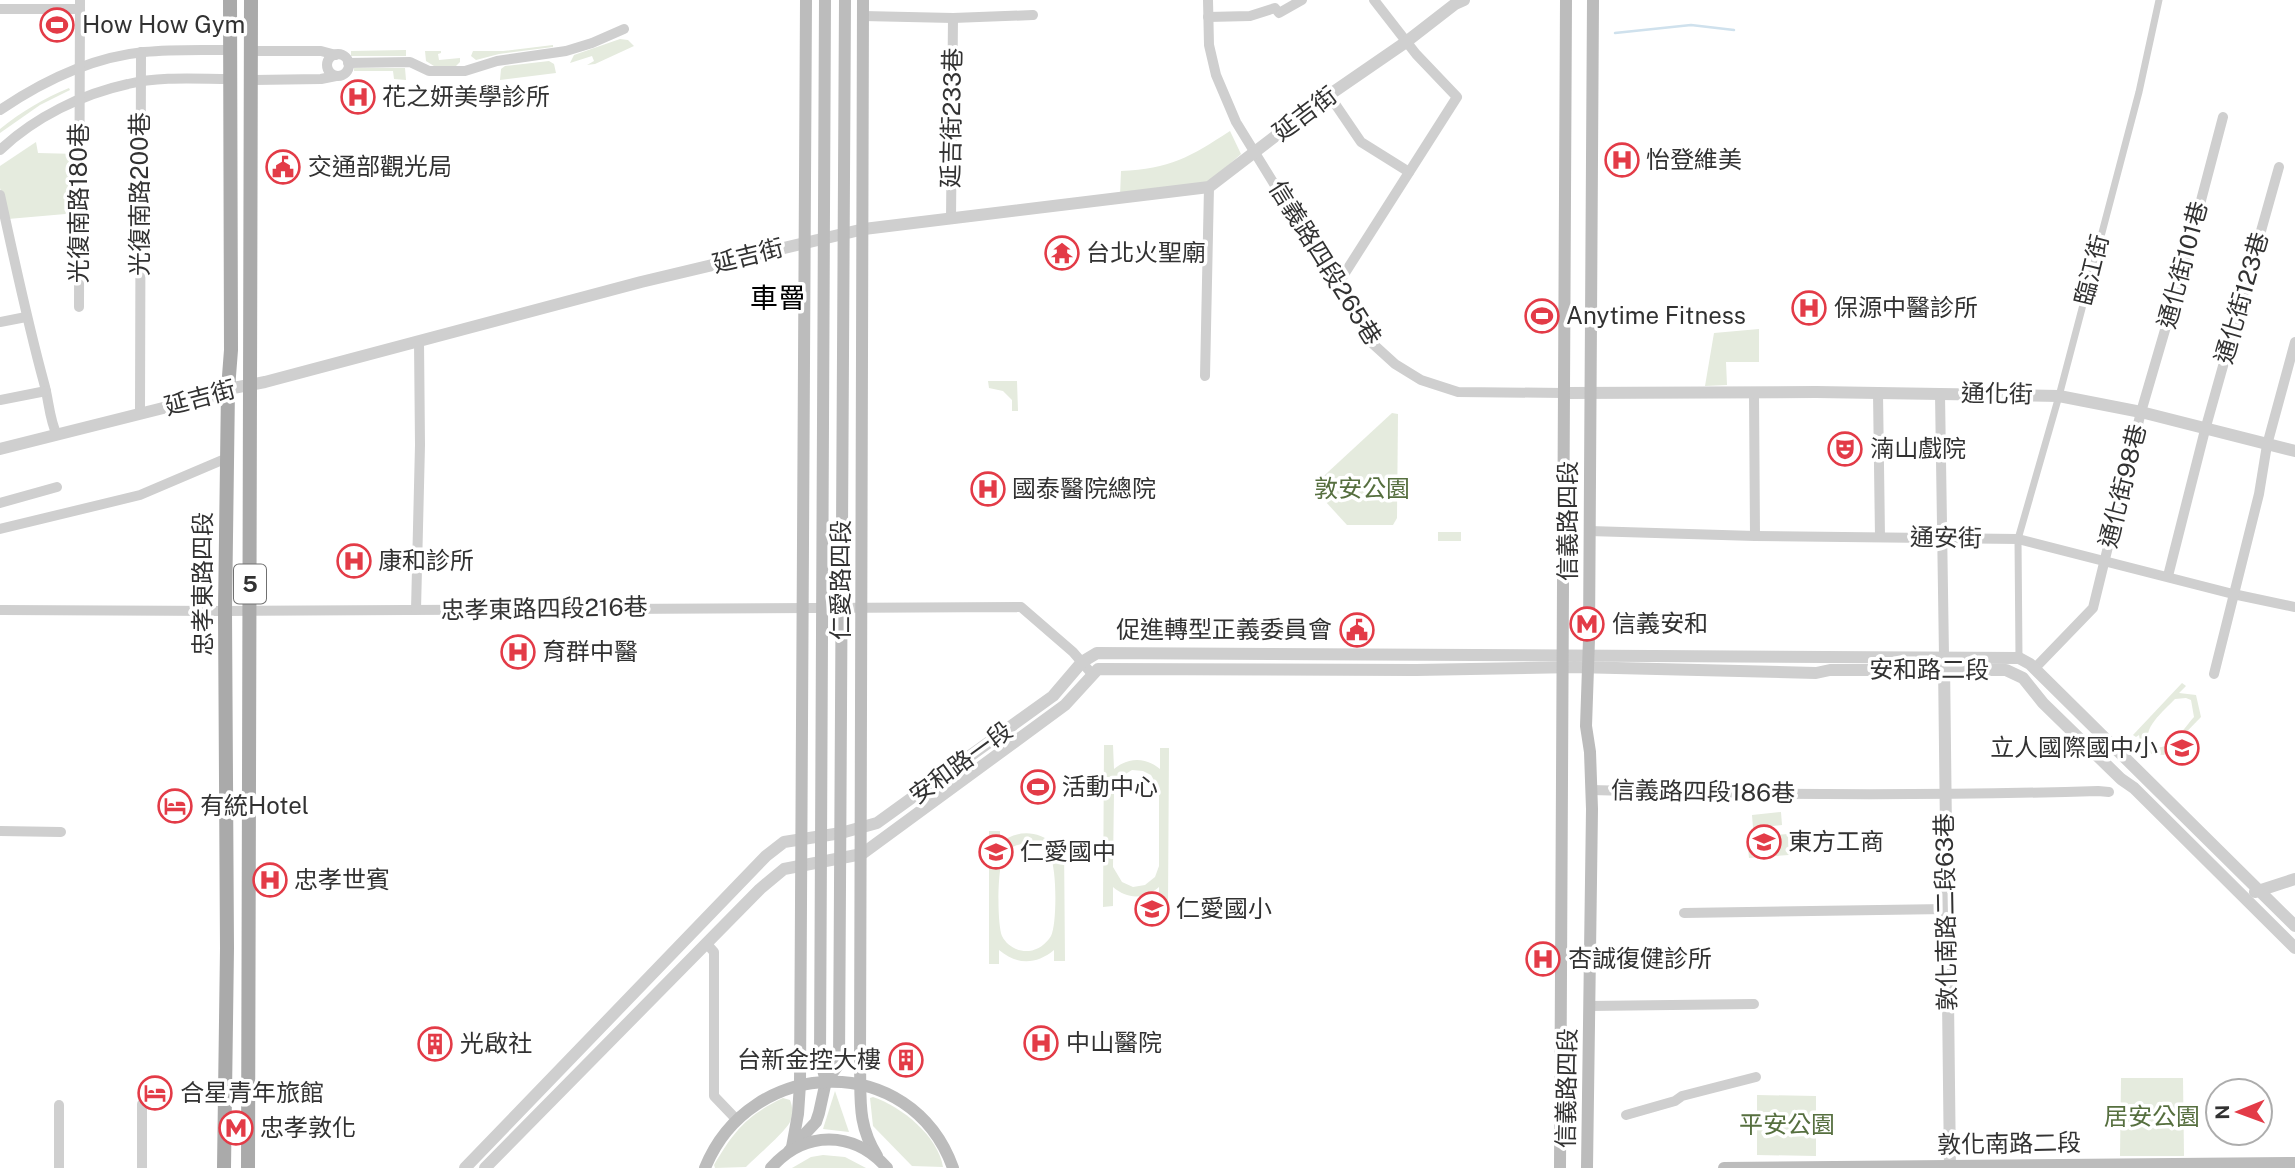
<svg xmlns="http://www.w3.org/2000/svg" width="2295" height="1168" font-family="'Public Sans','Noto Sans TC',sans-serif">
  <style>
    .green { fill: #e5ebde; fill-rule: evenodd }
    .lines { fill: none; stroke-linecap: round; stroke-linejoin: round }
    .stream { stroke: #cfe1ed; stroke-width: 2.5 }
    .pedestrian { stroke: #cfcfcf; stroke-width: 7 }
    .minor { stroke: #cfcfcf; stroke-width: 10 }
    .tertiary { stroke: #cfcfcf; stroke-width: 12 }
    .secondary { stroke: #bcbcbc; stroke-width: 12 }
    .primary { stroke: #aaa; stroke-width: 14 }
    .labels { text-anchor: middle; stroke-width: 7; stroke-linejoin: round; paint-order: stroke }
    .shield { fill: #fff; stroke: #707070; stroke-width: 2 }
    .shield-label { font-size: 23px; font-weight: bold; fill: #323232 }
    .poi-label { font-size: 24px; fill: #323232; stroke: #fff; text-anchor: start }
    .street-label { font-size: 24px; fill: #323232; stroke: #fff }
    .park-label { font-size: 24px; fill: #566f3f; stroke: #fff }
    .quarter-label { font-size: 28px; fill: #000; stroke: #fff }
  </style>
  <rect width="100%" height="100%" fill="#fff"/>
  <g class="green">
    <polygon points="620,39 628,40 634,46 595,64 587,65 594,61 592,56 570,63 574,55"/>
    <polygon points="553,45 553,47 499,54 476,60 471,56 473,51 503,51"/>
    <polygon points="406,50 406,56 351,56 351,51"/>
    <polygon points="425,51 441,51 441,53 438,54 439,60 460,58 460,62 456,66 434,66 426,61"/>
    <polygon points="549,61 554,64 556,73 500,80 501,69 505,66"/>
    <polygon points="354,68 405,68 406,80 394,79 393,71 354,71"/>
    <path d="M69 88 70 90 40 105 0 133V129C21 112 44 98 69 88Z"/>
    <path d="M1230 131 1241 154 1207 184 1120 196 1121 171C1170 169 1190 157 1230 131Z"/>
    <polygon points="36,142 38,153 78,154 77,213 8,219 0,188 0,166"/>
    <polygon points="1759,329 1759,362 1726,362 1727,385 1705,386 1714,333"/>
    <polygon points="988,381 1017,381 1018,411 1012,411 1012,400 1003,391 989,388"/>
    <polygon points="1392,413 1398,414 1397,518 1393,525 1347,525 1314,489 1314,485"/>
    <rect x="1438" y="532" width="23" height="9"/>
    <path d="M2182 683 2186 686 2179 693 2196 695 2201 717 2164 755 2152 754 2141 747 2139 735 2136 737 2133 735ZM2186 698 2191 700 2194 717C2183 729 2169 754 2150 746 2140 729 2164 711 2175 699Z"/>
    <path d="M1104 745H1113L1114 769C1129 757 1145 757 1160 769V748H1169L1168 907H1159V887C1144 900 1127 899 1113 887V906L1103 907ZM1132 770 1143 771 1151 775 1159 789V866L1155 877 1145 885 1133 887 1122 882 1113 867 1114 791 1119 778Z"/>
    <polygon points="1781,812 1782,825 1753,828 1752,815"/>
    <path d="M989 831H1000V843C1017 830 1037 830 1054 844V842H1064L1065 961H1054V950C1036 965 1017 965 999 950V964H989ZM1027 843C1036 845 1044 848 1050 856 1057 868 1057 925 1051 936 1046 944 1038 950 1029 951 1018 952 1007 946 1002 936 997 925 997 866 1004 856 1009 847 1018 844 1027 843Z"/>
    <polygon points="1788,834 1789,855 1749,858 1747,837"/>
    <polygon points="2121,1078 2183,1078 2184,1156 2120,1156"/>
    <polygon points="835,1091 849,1132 823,1129"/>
    <polygon points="1757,1095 1816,1096 1816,1156 1757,1155"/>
    <path d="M873 1097C902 1107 938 1136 943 1167L912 1166 873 1126 870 1098Z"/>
    <path d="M783 1098 790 1100C793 1107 793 1115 790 1122 785 1132 755 1158 746 1167L715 1168 714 1165C734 1131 747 1115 783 1098Z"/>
    <polygon points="823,1155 845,1157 866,1168 792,1168 811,1157"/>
  </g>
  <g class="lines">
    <polyline class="stream" points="1615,33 1691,25 1734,30"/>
    <polyline class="pedestrian" points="2019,658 2018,539 2059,396 2139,92 2159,0"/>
    <g class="minor">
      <polyline points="1208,0 1209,45 1216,75 1236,122 1364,330 1373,344 1395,364 1421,380 1458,392 1564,393"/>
      <polyline points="0,9 80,9"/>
      <polyline points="863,16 953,18 1033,15"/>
      <polyline points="1208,17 1250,16 1275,8 1279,13 1302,0"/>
      <polyline points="251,51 321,51 336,55"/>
      <circle cx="338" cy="65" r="11"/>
      <polyline points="348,63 410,62 429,71 465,71 497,61 566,51 592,43 624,29"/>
      <polyline points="251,80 321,79 336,76"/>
      <polyline points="1329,95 1361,142 1409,172"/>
      <path d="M0 110C43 81 92 57 144 52 173 49 201 50 230 50"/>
      <path d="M0 150C35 117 82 94 128 84 161 76 197 79 230 79"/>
      <path d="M0 195C14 258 27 321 44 383 49 400 49 419 57 435"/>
      <polyline points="951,218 953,18"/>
      <polyline points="1336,287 1457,97 1416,54 1374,0"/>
      <polyline points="79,307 80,0"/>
      <polyline points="0,322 26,317"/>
      <polyline points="1205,376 1209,187"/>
      <polyline points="1754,393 1755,536"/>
      <polyline points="1878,393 1880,537"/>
      <polyline points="1940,394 1944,656"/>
      <polyline points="0,400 46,391"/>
      <polyline points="140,414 141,52"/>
      <polyline points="0,503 57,487"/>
      <polyline points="0,529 140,495 227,458"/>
      <polyline points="1589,531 1755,536 2018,539 2233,594 2295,607"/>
      <polyline points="2168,576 2205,430 2279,167"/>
      <polyline points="0,610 225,611 1021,607 1073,652 1092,674"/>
      <polyline points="416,610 420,445 419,342"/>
      <polyline points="2034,669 2093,608 2141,412 2184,265 2223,117"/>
      <polyline points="2214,674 2259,494 2267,445 2295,342"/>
      <path d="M1591 790C1760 795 1929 796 2098 791L2109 792"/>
      <polyline points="0,831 61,832"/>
      <polyline points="1684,913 1946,909"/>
      <polyline points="707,944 714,952 714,1096 736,1119"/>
      <polyline points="1589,1006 1754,1004"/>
      <polyline points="142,1104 142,1168"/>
      <polyline points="59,1105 59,1168"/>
      <polyline points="1626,1115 1675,1101 1682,1096 1756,1077"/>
    </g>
    <g class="tertiary">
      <polyline points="1564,393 1816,392 2059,396 2141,412 2295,451"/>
      <polyline points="0,449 215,395 228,389 265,382 641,282 864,229 1209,187 1329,95 1406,42 1455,4 1464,0"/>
      <polyline points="1944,663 1950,1168"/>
      <polyline points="2255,892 2295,879"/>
      <polyline points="465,1168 766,856 784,842 841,833 877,823 1053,696 1082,662 1097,653 2019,658 2030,664 2295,926"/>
      <polyline points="485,1168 760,889 784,869 862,854 1065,705 1098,669 1416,670 1575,667 1816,673 1830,670 2006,670 2023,678 2043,703 2121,779 2134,788 2295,948"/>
    </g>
    <g class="secondary">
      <path d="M863 0 860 1064C861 1100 857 1124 877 1156"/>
      <polyline points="826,1081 839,1064 845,0"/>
      <polyline points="792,1147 798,1114 800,1084 806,0"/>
      <polyline points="789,1151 816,1122 819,1113 826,1081 820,1059 825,0"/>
      <path d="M705 1168C750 1056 911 1050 953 1168"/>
      <path d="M771 1168C804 1130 854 1130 887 1168"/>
      <polyline points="1560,1168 1566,0"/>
      <polyline points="1587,1168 1592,809 1590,752 1586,726 1589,639 1593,0"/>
      <polyline points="1724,1168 2295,1163"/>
    </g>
    <g class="primary">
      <polyline points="224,1168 227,948 225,611 228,389 231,350 230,0"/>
      <polyline points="248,1168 251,0"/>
    </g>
  </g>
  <defs>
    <symbol id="stadium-ring" viewBox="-11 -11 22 22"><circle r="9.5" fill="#fff" stroke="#e33b47" stroke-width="1.5"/><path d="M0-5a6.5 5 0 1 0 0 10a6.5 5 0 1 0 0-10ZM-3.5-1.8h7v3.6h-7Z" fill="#e33b47"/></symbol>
    <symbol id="hospital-ring" viewBox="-11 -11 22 22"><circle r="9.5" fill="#fff" stroke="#e33b47" stroke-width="1.5"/><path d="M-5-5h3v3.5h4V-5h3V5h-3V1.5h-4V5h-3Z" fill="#e33b47"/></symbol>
    <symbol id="civic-ring" viewBox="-11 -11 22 22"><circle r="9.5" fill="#fff" stroke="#e33b47" stroke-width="1.5"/><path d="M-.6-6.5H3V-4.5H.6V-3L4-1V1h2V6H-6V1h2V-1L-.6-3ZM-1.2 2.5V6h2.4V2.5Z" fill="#e33b47"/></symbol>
    <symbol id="temple-ring" viewBox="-11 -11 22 22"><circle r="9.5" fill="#fff" stroke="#e33b47" stroke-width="1.5"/><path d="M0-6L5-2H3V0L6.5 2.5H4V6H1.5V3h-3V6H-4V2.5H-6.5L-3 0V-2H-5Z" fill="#e33b47"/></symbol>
    <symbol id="theatre-ring" viewBox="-11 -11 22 22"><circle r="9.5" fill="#fff" stroke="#e33b47" stroke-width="1.5"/><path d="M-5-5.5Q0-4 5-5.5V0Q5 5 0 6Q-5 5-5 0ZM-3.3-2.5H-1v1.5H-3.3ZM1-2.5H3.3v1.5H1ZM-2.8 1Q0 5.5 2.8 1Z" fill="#e33b47"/></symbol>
    <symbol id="metro-ring" viewBox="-11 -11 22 22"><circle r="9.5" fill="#fff" stroke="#e33b47" stroke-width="1.5"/><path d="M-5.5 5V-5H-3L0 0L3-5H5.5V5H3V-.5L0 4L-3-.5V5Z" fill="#e33b47"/></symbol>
    <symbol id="school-ring" viewBox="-11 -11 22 22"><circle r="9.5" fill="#fff" stroke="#e33b47" stroke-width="1.5"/><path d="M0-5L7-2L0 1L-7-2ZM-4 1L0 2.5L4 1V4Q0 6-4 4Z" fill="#e33b47"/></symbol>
    <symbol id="hotel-ring" viewBox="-11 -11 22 22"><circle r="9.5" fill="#fff" stroke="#e33b47" stroke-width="1.5"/><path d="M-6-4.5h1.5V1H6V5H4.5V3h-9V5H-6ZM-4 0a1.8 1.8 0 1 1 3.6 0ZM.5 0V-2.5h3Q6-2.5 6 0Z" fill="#e33b47"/></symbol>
    <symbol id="building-ring" viewBox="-11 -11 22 22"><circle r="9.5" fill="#fff" stroke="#e33b47" stroke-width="1.5"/><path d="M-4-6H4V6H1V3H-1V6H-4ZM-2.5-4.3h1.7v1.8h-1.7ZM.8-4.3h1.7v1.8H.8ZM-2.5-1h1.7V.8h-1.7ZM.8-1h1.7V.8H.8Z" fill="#e33b47"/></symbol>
  </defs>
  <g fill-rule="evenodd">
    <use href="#stadium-ring" x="38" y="6" width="38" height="38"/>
    <use href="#hospital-ring" x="339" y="78" width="38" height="38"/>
    <use href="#hospital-ring" x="1603" y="141" width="38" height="38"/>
    <use href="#civic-ring" x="264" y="148" width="38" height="38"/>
    <use href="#temple-ring" x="1043" y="234" width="38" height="38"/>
    <use href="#hospital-ring" x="1790" y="289" width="38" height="38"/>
    <use href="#stadium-ring" x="1523" y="297" width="38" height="38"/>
    <use href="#theatre-ring" x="1826" y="430" width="38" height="38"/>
    <use href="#hospital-ring" x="969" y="470" width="38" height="38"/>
    <use href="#hospital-ring" x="335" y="542" width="38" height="38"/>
    <use href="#metro-ring" x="1568" y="605" width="38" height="38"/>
    <use href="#civic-ring" x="1338" y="611" width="38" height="38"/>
    <use href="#hospital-ring" x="499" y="633" width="38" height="38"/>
    <use href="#school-ring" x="2163" y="729" width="38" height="38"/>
    <use href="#stadium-ring" x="1019" y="768" width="38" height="38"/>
    <use href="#hotel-ring" x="156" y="787" width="38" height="38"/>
    <use href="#school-ring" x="1745" y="823" width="38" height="38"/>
    <use href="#school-ring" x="977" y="833" width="38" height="38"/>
    <use href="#hospital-ring" x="251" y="861" width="38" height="38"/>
    <use href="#school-ring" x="1133" y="890" width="38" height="38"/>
    <use href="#hospital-ring" x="1524" y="940" width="38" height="38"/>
    <use href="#hospital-ring" x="1022" y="1024" width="38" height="38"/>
    <use href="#building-ring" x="416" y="1025" width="38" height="38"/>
    <use href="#building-ring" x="887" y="1041" width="38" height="38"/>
    <use href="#hotel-ring" x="136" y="1074" width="38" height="38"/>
    <use href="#metro-ring" x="217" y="1109" width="38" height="38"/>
  </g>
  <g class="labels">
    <rect class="shield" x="234" y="564.5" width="32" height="39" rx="5"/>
    <g class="shield-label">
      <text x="250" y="592">5</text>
    </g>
    <g class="poi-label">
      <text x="82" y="33">How How Gym</text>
      <text x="382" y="105">花之妍美學診所</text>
      <text x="1646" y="168">怡登維美</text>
      <text x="308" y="175">交通部觀光局</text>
      <text x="1086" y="261">台北火聖廟</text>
      <text x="1834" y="316">保源中醫診所</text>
      <text x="1566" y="324">Anytime Fitness</text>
      <text x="1870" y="457">湳山戲院</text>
      <text x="1012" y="497">國泰醫院總院</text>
      <text x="378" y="569">康和診所</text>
      <text x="1612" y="632">信義安和</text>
      <text x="1332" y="638" text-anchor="end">促進轉型正義委員會</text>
      <text x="542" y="660">育群中醫</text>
      <text x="2158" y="756" text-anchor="end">立人國際國中小</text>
      <text x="1062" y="795">活動中心</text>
      <text x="200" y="814">有統Hotel</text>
      <text x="1788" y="850">東方工商</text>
      <text x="1020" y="860">仁愛國中</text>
      <text x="294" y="888">忠孝世賓</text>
      <text x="1176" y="917">仁愛國小</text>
      <text x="1568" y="967">杏誠復健診所</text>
      <text x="1066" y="1051">中山醫院</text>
      <text x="460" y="1052">光啟社</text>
      <text x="881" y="1068" text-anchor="end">台新金控大樓</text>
      <text x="180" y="1101">合星青年旅館</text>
      <text x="260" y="1136">忠孝敦化</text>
    </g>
    <g class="street-label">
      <text transform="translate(1305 114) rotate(-37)" y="8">延吉街</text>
      <text transform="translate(952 118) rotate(-89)" y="8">延吉街233巷</text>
      <text transform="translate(140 194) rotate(-90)" y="8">光復南路200巷</text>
      <text transform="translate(79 203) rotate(-90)" y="8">光復南路180巷</text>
      <text transform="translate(748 256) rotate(-14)" y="8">延吉街</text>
      <text transform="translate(1325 263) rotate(58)" y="8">信義路四段265巷</text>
      <text transform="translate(2183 265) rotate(-75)" y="8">通化街101巷</text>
      <text transform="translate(2092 270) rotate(-76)" y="8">臨江街</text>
      <text transform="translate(2242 298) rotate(-74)" y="8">通化街123巷</text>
      <text transform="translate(1997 394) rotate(1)" y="8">通化街</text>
      <text transform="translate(200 398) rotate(-15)" y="8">延吉街</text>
      <text transform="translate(2123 486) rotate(-76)" y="8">通化街98巷</text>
      <text transform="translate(1568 521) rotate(-90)" y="8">信義路四段</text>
      <text transform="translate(1946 538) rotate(1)" y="8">通安街</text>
      <text transform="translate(841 580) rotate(-90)" y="8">仁愛路四段</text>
      <text transform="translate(203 584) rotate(-90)" y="8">忠孝東路四段</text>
      <text transform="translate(544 609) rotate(-1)" y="8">忠孝東路四段216巷</text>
      <text x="1929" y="678">安和路二段</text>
      <text transform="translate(961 763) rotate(-36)" y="8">安和路一段</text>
      <text transform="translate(1703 792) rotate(1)" y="8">信義路四段186巷</text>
      <text transform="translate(1946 912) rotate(-91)" y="8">敦化南路二段63巷</text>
      <text transform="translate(1567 1088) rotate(-89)" y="8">信義路四段</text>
      <text transform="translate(2009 1144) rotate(-1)" y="8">敦化南路二段</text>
    </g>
    <g class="park-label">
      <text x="1362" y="497">敦安公園</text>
      <text x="2152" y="1125">居安公園</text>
      <text x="1787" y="1133">平安公園</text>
    </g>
    <g class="quarter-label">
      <text x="778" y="308">車罾</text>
    </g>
  </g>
  <g transform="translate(2239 1112) rotate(269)"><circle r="33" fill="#ffffff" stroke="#adadad" stroke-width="2"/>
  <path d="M0-5L12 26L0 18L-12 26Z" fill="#e33b47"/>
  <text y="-10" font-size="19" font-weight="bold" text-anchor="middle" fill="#323232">N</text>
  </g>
</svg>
